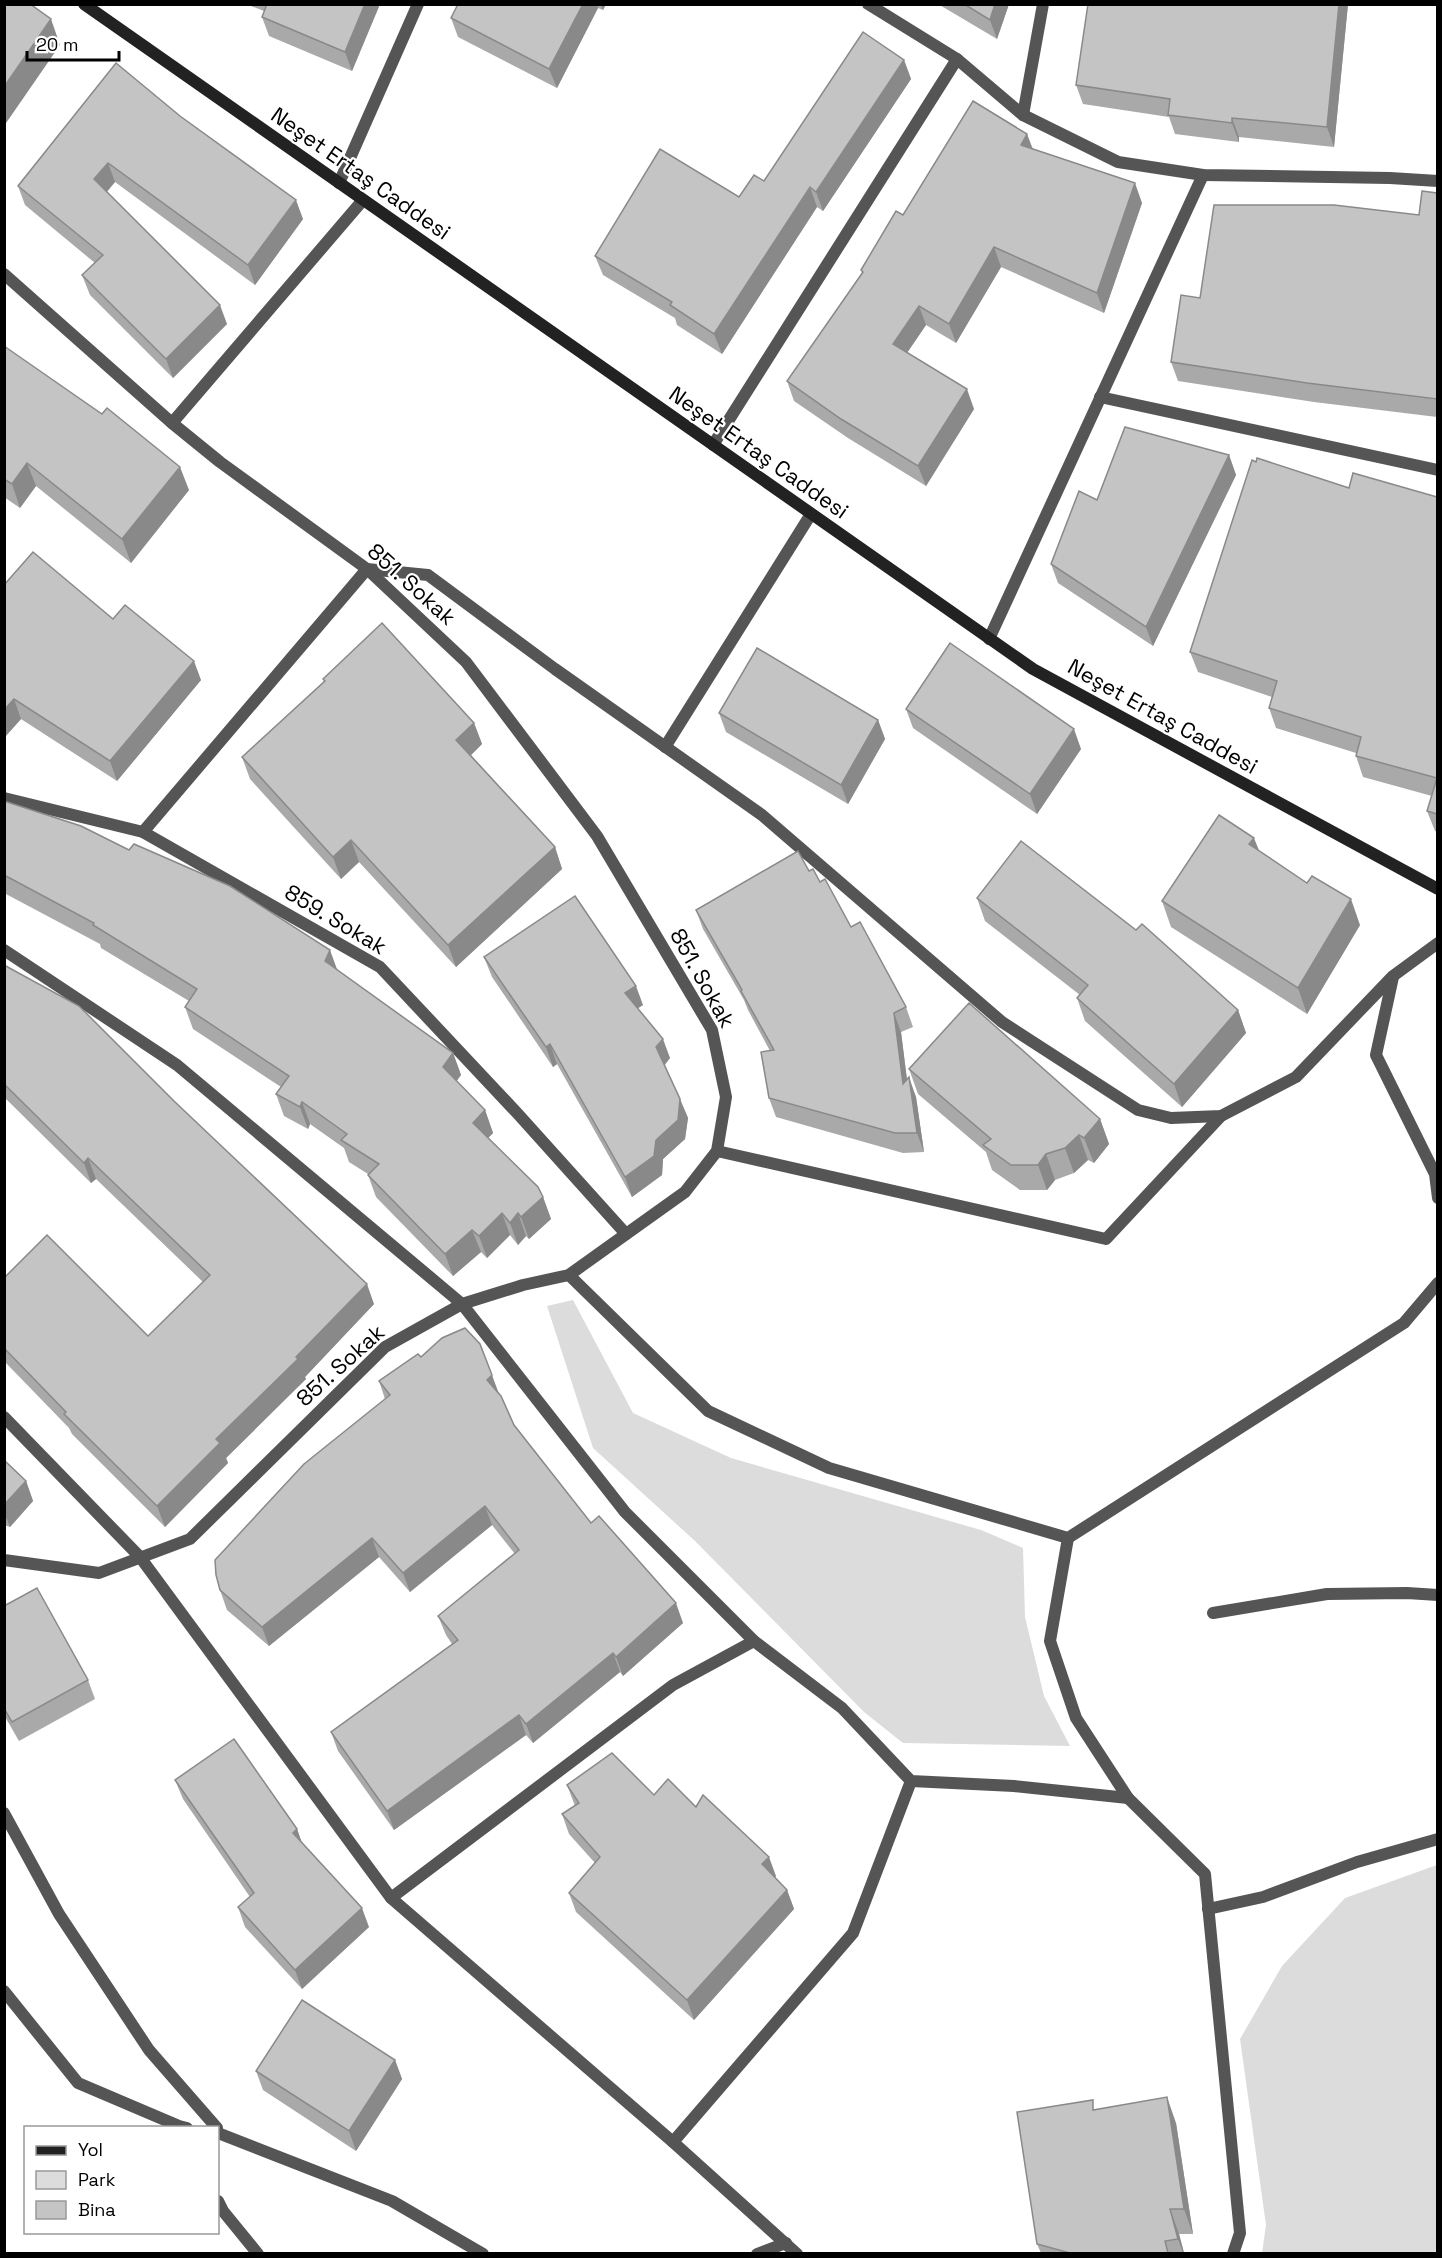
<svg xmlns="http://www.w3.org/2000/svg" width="1442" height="2258" font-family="'Space Grotesk',sans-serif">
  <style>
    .green { fill: #dcdcdc }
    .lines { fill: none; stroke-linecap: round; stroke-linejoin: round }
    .service { stroke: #555; stroke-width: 12 }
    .minor { stroke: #555; stroke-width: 12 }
    .secondary { stroke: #222; stroke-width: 12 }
    .wall { fill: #a9a9a9 }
    .shaded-wall { fill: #898989 }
    .building { fill: #c4c4c4; stroke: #898989; stroke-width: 1.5 }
    .labels { text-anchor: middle; stroke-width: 4.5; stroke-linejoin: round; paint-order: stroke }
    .street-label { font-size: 22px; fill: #000; stroke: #fff }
  </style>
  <rect width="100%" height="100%" fill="#fff"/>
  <g class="green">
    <polygon points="573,1300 633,1413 731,1458 981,1530 1023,1548 1025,1617 1044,1696 1070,1746 903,1743 864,1712 695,1541 593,1448 547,1306"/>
    <polygon points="1437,1865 1437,2253 1262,2253 1266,2225 1240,2039 1282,1966 1345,1898"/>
  </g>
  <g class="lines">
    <g class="service">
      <polyline points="1213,1613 1327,1594 1407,1593 1438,1595"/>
      <polyline points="1208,1909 1263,1897 1357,1862 1438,1839"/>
    </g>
    <g class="minor">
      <polyline points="868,4 957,59 1023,115 1118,162 1203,175 1390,178 1438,181"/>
      <polyline points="1023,115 1043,4"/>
      <polyline points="339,183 418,4"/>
      <polyline points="4,274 172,423 220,462 367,569 466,662 597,836 712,1030 726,1097 717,1151 685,1192 569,1275 523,1285 462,1304 385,1347 190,1539 99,1573 4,1560"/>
      <polyline points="1100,397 1438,470"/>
      <polyline points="172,423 363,200"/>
      <polyline points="713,445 957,59"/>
      <polyline points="989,639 1203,175"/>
      <polyline points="665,747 811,514"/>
      <polyline points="4,798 143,832 380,967 518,1114 626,1234"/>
      <polyline points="143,832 367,569 428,575 555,669 762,815 1002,1022 1138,1110 1171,1118 1221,1116 1296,1077 1393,976 1438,943"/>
      <polyline points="4,950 177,1065 462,1304 625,1512 754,1641 842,1708 911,1781 1014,1786 1128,1798"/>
      <polyline points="1393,977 1376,1055 1435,1174 1438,1198"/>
      <polyline points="717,1151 1106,1239 1221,1116"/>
      <polyline points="569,1275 708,1411 829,1468 1068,1538 1404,1323 1438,1283"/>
      <polyline points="4,1417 140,1557 391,1898 673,2142 797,2254"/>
      <polyline points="1068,1538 1050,1641 1076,1718 1128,1798 1205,1874 1240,2233 1233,2254"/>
      <polyline points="4,1813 59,1914 149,2050 217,2128"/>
      <polyline points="391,1898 673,1685 754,1641"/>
      <polyline points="4,1991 78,2083 179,2126 187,2128"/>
      <polyline points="218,2133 392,2201 483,2254"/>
      <polyline points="673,2142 853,1933 911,1781"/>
      <polyline points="218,2201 223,2211 258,2254"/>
      <polyline points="757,2254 786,2243"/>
    </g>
    <polyline class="secondary" points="84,4 1033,669 1438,889"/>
  </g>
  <g class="wall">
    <polygon points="246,4 380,4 352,71 269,36 262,17 264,11"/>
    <polygon points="458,4 606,4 603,10 598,8 557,88 458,37 451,18"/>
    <polygon points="938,4 1009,4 997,39"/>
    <polygon points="1348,4 1334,147 1239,137 1239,142 1175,134 1169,117 1083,104 1076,85"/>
    <polygon points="904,60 911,79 823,211 817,207 722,354 677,325 675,318 603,275 595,256 739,197 764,181"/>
    <polygon points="116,63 303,219 255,285 115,182 107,192 227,324 173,378 90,295 82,275 95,263 25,205 18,186"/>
    <polygon points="1027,134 1033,149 1142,203 1104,313 1001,267 956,343 926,325 907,353 974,409 926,486 848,438 794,401 787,381 862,273 861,270 903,215"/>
    <polygon points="1437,193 1437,417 1314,402 1178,381 1171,362 1200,298 1419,215"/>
    <polygon points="4,346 189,490 131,563 36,486 20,508 4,497"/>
    <polygon points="1229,455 1236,475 1153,646 1058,583 1051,564 1097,500"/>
    <polygon points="1349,488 1437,497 1437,496 1437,832 1435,831 1427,811 1432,796 1363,777 1356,756 1356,753 1276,728 1269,708 1272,697 1198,672 1190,652"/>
    <polygon points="4,585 113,619 201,680 117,781 21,719 4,738"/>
    <polygon points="323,679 474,723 482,744 471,755 555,847 562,869 456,967 359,862 341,879 250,779 242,757 324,681"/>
    <polygon points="906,709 1081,749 1037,814 913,728"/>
    <polygon points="719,713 878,720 885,739 848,804 726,732"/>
    <polygon points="4,801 337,970 453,1053 461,1075 456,1081 485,1110 493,1133 488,1138 543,1197 551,1219 529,1239 526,1236 518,1245 510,1235 487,1258 481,1252 453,1276 376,1197 368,1175 368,1174 349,1162 344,1148 310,1124 308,1129 284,1116 276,1094 281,1087 193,1029 185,1007 189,1001 101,948 100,944 4,893"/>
    <polygon points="1259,852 1360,925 1307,1014 1171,927 1162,901"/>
    <polygon points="809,871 820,882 906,1007 913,1027 901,1032 907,1080 916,1097 924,1152 903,1153 776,1117 769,1098 770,1051 748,1010 744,1000 703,929 696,910"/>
    <polygon points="977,898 1238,1010 1246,1033 1182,1107 1085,1021 1077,998 1080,995 985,921"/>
    <polygon points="484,957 643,1005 638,1008 670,1058 665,1065 688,1118 685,1139 663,1159 662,1175 632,1197 557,1064 553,1067 492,977"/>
    <polygon points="4,965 374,1304 305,1377 306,1379 226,1458 228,1463 165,1527 72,1434 69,1428 4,1361 4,1278 148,1336 203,1282 96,1179 91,1183 4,1097"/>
    <polygon points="909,1069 1100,1119 1109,1144 1094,1163 1088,1160 1074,1173 1055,1180 1047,1190 1020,1190 992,1170 986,1152 918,1094"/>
    <polygon points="421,1357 498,1393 514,1425 591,1523 683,1623 623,1676 620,1672 533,1743 526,1735 394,1830 338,1751 331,1732 452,1644 446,1635 438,1616 515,1554 492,1525 410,1592 379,1557 269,1646 227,1610 220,1590 385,1399 379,1381"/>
    <polygon points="4,1460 26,1481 33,1501 10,1527 4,1525"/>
    <polygon points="4,1606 88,1680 95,1699 19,1741 4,1715"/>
    <polygon points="175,1780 297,1829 302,1843 369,1927 302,1989 245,1927 238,1907 250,1897 183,1799"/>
    <polygon points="567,1785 654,1795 696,1807 776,1876 775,1877 787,1890 794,1909 694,2020 576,1912 569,1893 595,1863 569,1834 562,1814 575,1806"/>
    <polygon points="395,2060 402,2079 356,2151 263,2090 256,2071"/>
    <polygon points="1097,2109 1176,2123 1193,2234 1179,2234 1184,2253 1041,2253 1037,2244"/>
  </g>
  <g class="shaded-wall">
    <polygon points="365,4 380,4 352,71 345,52"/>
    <polygon points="583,4 597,4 598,8 557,88 549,69"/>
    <polygon points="601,4 606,4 603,10"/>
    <polygon points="995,4 1009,4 997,39 990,20"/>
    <polygon points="1339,4 1348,4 1334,147 1327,127"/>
    <polygon points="51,19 60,45 4,126 4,87"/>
    <polygon points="904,60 911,79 823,211 816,192"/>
    <polygon points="1232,118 1239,137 1239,142 1232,123"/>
    <polygon points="1027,134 1034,154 1021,145"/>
    <polygon points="108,163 115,182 101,198 94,179"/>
    <polygon points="1135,183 1142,203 1104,313 1097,293"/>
    <polygon points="810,187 817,207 722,354 714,334"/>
    <polygon points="296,200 303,219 255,285 248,265"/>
    <polygon points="994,247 1001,267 956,343 949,324"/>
    <polygon points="220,305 227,324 173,378 166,359"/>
    <polygon points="919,306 926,325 900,363 893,344"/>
    <polygon points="967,389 974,409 926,486 918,466"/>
    <polygon points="1229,455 1236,475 1153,646 1146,627"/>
    <polygon points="27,463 36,486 20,508 12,484"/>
    <polygon points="180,467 189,490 131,563 122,539"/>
    <polygon points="194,661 201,680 117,781 110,761"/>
    <polygon points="14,699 21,719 4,738 4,710"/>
    <polygon points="878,720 885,739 848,804 841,785"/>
    <polygon points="474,723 482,744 464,762 456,740"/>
    <polygon points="1074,729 1081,749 1037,814 1030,794"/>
    <polygon points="1254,838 1264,863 1249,844"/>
    <polygon points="351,840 359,862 341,879 333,857"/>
    <polygon points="555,847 562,869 456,967 448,945"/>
    <polygon points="1351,899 1360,925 1307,1014 1298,988"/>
    <polygon points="330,950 338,972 325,961"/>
    <polygon points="636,986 643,1005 632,1012 625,993"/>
    <polygon points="1238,1010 1246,1033 1182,1107 1174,1084"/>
    <polygon points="894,1013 901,1032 910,1104 903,1084"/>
    <polygon points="663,1039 670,1058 663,1066 656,1047"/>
    <polygon points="550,1044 557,1064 553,1067 546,1047"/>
    <polygon points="453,1053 461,1075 451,1089 443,1067"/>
    <polygon points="909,1077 916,1097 924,1152 917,1133"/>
    <polygon points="680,1099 688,1118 685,1139 663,1159 662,1175 632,1197 625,1177 656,1140"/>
    <polygon points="302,1102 310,1124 308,1129 300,1107"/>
    <polygon points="485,1110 493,1133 481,1145 473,1123"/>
    <polygon points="1100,1119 1109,1144 1094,1163 1084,1138"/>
    <polygon points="1079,1135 1088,1160 1074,1173 1065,1148"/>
    <polygon points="1046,1154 1055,1180 1047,1190 1038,1165"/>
    <polygon points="88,1158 96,1179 91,1183 84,1163"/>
    <polygon points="543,1197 551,1219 529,1239 521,1217"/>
    <polygon points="502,1213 510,1235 487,1258 479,1236"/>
    <polygon points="518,1213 526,1236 518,1245 510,1223"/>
    <polygon points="472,1230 481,1252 453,1276 445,1254"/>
    <polygon points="367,1284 374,1304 305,1377 306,1379 226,1458 228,1463 165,1527 157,1506 216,1439"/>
    <polygon points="492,1375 499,1394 487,1380"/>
    <polygon points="26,1481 33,1501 10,1527 4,1512 4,1505"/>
    <polygon points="485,1506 492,1525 410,1592 403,1573"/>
    <polygon points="372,1538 379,1557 269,1646 262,1627"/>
    <polygon points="676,1603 683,1623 623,1676 616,1657"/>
    <polygon points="613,1653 620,1672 533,1743 526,1724"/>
    <polygon points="519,1715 526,1735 394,1830 387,1811"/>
    <polygon points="297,1829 304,1849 293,1833"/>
    <polygon points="769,1857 776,1876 769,1884 762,1864"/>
    <polygon points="787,1890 794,1909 694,2020 687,2000"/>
    <polygon points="362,1908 369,1927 302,1989 295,1970"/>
    <polygon points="395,2060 402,2079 356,2151 349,2131"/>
    <polygon points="1167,2097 1176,2123 1193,2234 1184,2209"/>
    <polygon points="1170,2209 1179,2234 1184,2253 1183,2253 1178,2239"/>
  </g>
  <g class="building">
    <polygon points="4,4 30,4 51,19 4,87"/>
    <polygon points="267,4 365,4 345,52 262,17"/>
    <polygon points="458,4 583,4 549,69 451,18"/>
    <polygon points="964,4 995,4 990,20"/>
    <polygon points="1088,4 1339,4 1327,127 1232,118 1232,123 1168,115 1170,99 1076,85"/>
    <polygon points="863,32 904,60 816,192 810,187 714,334 670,305 672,302 595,256 660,149 739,197 754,175 764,181"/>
    <polygon points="116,63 180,116 296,200 248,265 108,163 94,179 220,305 166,359 82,275 103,255 18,186"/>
    <polygon points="973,101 1027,134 1021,145 1135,183 1097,293 994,247 949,324 919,306 893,344 967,389 918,466 841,419 787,381 863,272 861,270 896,211 903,215"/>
    <polygon points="1422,191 1437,193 1437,399 1307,383 1171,362 1181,295 1200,298 1214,205 1334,205 1419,215"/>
    <polygon points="4,346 102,414 107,408 180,467 122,539 27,463 12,484 4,479"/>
    <polygon points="1125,427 1229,455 1146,627 1051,564 1079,491 1097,500"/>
    <polygon points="1257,458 1349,488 1353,473 1437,497 1437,496 1437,814 1427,811 1437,778 1356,756 1361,737 1269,708 1277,681 1190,652 1252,460 1256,462"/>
    <polygon points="33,552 113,619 125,605 194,661 110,761 14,699 4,710 4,585"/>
    <polygon points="382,623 474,723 456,740 555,847 448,945 351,840 333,857 242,757 325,681 323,679"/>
    <polygon points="950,643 1074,729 1030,794 906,709"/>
    <polygon points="757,648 878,720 841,785 719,713"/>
    <polygon points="4,801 81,826 129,850 134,844 230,886 330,950 325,961 453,1053 443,1067 485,1110 473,1123 538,1187 543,1197 521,1217 518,1213 510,1223 502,1213 479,1236 472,1230 445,1254 368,1175 379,1164 341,1140 347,1134 302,1102 300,1107 276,1094 289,1076 185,1007 197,989 93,925 94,923 4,875"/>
    <polygon points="1219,815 1254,838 1249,844 1307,883 1312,876 1351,899 1298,988 1162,901"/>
    <polygon points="1021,841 1136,930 1142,924 1238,1010 1174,1084 1077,998 1088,985 977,898"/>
    <polygon points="798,851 809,871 813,869 820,882 825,879 851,927 860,922 906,1007 894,1013 903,1084 909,1077 917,1133 895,1133 769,1098 761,1052 774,1050 741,991 742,990 696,910"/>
    <polygon points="575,896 636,986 625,993 663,1039 656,1047 680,1099 678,1120 656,1140 654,1156 625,1177 550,1044 546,1047 484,957"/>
    <polygon points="4,965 79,1006 175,1102 367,1284 296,1357 298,1359 216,1439 220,1443 157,1506 64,1414 66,1412 4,1348 4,1278 47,1235 148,1336 210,1275 88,1158 84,1163 4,1084"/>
    <polygon points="969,1003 1100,1119 1084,1138 1079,1135 1065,1148 1046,1154 1038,1165 1011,1165 983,1145 991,1139 909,1069"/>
    <polygon points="465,1328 480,1344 492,1375 487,1380 501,1396 514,1425 591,1523 599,1516 676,1603 616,1657 613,1653 526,1724 519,1715 387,1811 331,1732 458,1640 438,1616 519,1550 485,1506 403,1573 372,1538 262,1627 220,1590 216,1575 215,1560 304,1464 390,1395 379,1381 418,1354 421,1357 442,1338"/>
    <polygon points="4,1460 26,1481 4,1505"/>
    <polygon points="37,1588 88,1680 12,1722 4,1708 4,1606"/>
    <polygon points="234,1739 297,1829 293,1833 362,1908 295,1970 238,1907 254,1893 175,1780"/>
    <polygon points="612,1753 654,1795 668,1779 696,1807 703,1795 769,1857 762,1864 787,1890 687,2000 569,1893 600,1857 562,1814 579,1803 567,1785"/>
    <polygon points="302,2000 395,2060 349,2131 256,2071"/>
    <polygon points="1167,2097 1184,2209 1170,2209 1178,2239 1165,2241 1168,2253 1070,2253 1037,2244 1017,2112 1093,2100 1093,2110"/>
  </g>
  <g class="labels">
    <g class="street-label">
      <text transform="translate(361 173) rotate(35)" y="8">Neşet Ertaş Caddesi</text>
      <text transform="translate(759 452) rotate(35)" y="8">Neşet Ertaş Caddesi</text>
      <text transform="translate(412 584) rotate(42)" y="8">851. Sokak</text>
      <text transform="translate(1163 716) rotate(29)" y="8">Neşet Ertaş Caddesi</text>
      <text transform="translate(336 919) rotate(31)" y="8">859. Sokak</text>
      <text transform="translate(703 978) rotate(61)" y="8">851. Sokak</text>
      <text transform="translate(340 1365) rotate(-42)" y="8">851. Sokak</text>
    </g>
  </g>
  <rect width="1442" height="2258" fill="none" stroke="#000000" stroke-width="12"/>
  <rect x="24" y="2126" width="195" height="108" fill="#ffffff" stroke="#999999" stroke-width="1.5"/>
  <rect x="36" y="2146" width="30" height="9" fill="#222222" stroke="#999999" stroke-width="1.5"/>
  <text x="78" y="2156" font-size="18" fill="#000000">Yol</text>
  <rect x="36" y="2171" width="30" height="18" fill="#dcdcdc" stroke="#999999" stroke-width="1.5"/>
  <text x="78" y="2186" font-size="18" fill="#000000">Park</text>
  <rect x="36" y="2201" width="30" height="18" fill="#c4c4c4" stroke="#999999" stroke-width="1.5"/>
  <text x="78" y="2216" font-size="18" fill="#000000">Bina</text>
  <path d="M27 51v9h92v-9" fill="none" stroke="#000000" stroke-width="3"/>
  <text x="36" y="51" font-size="18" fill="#000000" stroke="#ffffff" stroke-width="4.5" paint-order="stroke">20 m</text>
</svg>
